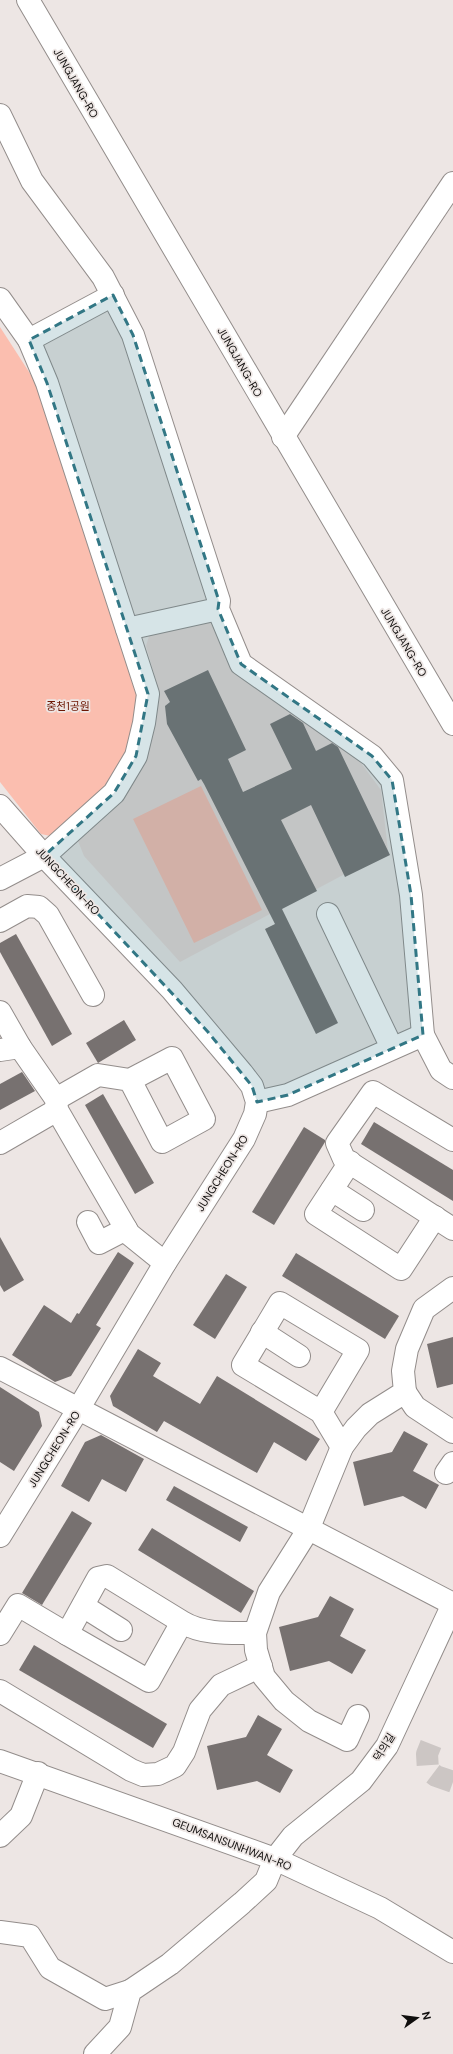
<svg xmlns="http://www.w3.org/2000/svg" width="453" height="2054" font-family="'DM Sans','Noto Sans KR',sans-serif">
  <style>
    .built { fill: #e8d9d5 }
    .green { fill: #fbbeaf }
    .building { fill: #777170 }
    .lines { fill: none; stroke-linecap: round; stroke-linejoin: round }
    .minor-tunnel { stroke: #ccc6c4; stroke-width: 22; stroke-dasharray: 22 11; stroke-linecap: butt }
    .minor-casing { stroke: #938d8b; stroke-width: 24 }
    .minor { stroke: #fff; stroke-width: 22 }
    .marked { fill: #327785; fill-opacity: 0.2; stroke: #327785; stroke-width: 3; stroke-dasharray: 8 5; stroke-linejoin: round }
    .labels { text-anchor: middle; stroke-width: 3.5; stroke-linejoin: round; paint-order: stroke }
    .street-label { font-size: 11px; fill: #100e0d; stroke: #ede6e4 }
    .park-label { font-size: 11px; fill: #6d1704; stroke: #ede6e4 }
  </style>
  <rect width="100%" height="100%" fill="#ede6e4"/>
  <polygon class="built" points="209,620 236,668 326,731 361,763 381,790 388,851 180,962 84,856 78,841 109,814 139,775 154,726 157,684 146,646 150,633"/>
  <g class="green">
    <polygon points="0,327 40,389 139,701 129,748 98,796 55,837 41,834 0,782"/>
    <polygon points="201,786 262,910 194,943 133,819"/>
  </g>
  <g class="building">
    <polygon points="208,670 246,750 228,759 243,792 292,769 270,724 290,714 303,723 316,751 332,743 338,747 390,855 345,877 311,805 281,820 317,891 282,909 338,1023 316,1034 265,929 275,924 204,784 201,779 198,781 167,724 165,706 170,702 164,691"/>
    <polygon points="16,934 72,1034 52,1046 0,952 0,943"/>
    <polygon points="124,1020 136,1040 98,1063 86,1043"/>
    <polygon points="22,1072 35,1091 0,1110 0,1084"/>
    <polygon points="103,1094 154,1183 135,1194 85,1105"/>
    <polygon points="374,1122 453,1170 453,1201 361,1144"/>
    <polygon points="304,1127 325,1140 325,1142 274,1225 252,1212"/>
    <polygon points="0,1237 24,1280 4,1292 0,1285"/>
    <polygon points="118,1252 134,1263 96,1325 101,1328 71,1376 55,1382 12,1355 44,1305 71,1323 77,1313 79,1314"/>
    <polygon points="296,1253 399,1316 385,1339 282,1276"/>
    <polygon points="226,1274 247,1287 215,1339 193,1325"/>
    <polygon points="453,1337 453,1384 437,1388 427,1344"/>
    <polygon points="138,1349 161,1363 153,1376 200,1404 217,1376 320,1439 306,1461 274,1442 257,1473 164,1421 157,1432 113,1406 110,1396"/>
    <polygon points="0,1387 39,1412 42,1426 14,1471 0,1462"/>
    <polygon points="404,1431 428,1444 413,1471 439,1485 426,1509 403,1496 364,1506 353,1462 392,1452"/>
    <polygon points="101,1435 144,1459 126,1492 102,1479 89,1502 61,1486 85,1442"/>
    <polygon points="174,1486 248,1527 240,1542 166,1500"/>
    <polygon points="72,1511 92,1523 42,1605 22,1593"/>
    <polygon points="152,1528 254,1591 241,1613 138,1550"/>
    <polygon points="330,1596 354,1609 340,1636 366,1650 352,1674 329,1661 290,1671 279,1627 318,1617"/>
    <polygon points="34,1645 167,1724 153,1748 19,1670"/>
    <polygon points="258,1715 282,1729 267,1755 293,1770 280,1793 257,1781 217,1790 207,1746 246,1737"/>
  </g>
  <g class="lines">
    <polyline class="minor-tunnel" points="431,1744 427,1754 428,1770 436,1776 453,1782"/>
    <defs>
      <g id="minor">
        <polyline points="28,0 453,724"/>
        <polyline points="0,115 32,181 103,277 133,335 219,601 218,609 241,664 372,756 392,780 411,895 423,1035"/>
        <polyline points="0,299 29,340 47,383 148,694 144,723 136,756 114,793 44,856 0,879"/>
        <polyline points="29,340 113,295"/>
        <polyline points="283,437 453,183"/>
        <polyline points="127,629 218,609"/>
        <polyline points="0,806 44,856 172,990 242,1073 252,1086 257,1102 255,1114 244,1139 165,1263 79,1408 0,1536"/>
        <polyline points="328,914 392,1048"/>
        <polyline points="0,921 27,906 39,907 48,915 93,995"/>
        <polyline points="0,1012 20,1047 56,1099 57,1110 129,1234 165,1263"/>
        <polyline points="0,1050 20,1047"/>
        <polyline points="56,1099 98,1075 130,1080 172,1058 204,1119 162,1142 130,1080"/>
        <polyline points="257,1102 288,1095 423,1035 441,1070 453,1078"/>
        <polyline points="453,1140 373,1092 337,1143 344,1159 453,1229"/>
        <polyline points="0,1143 57,1110"/>
        <polyline points="350,1162 316,1214 401,1269 435,1217"/>
        <polyline points="332,1190 363,1210"/>
        <polyline points="88,1222 99,1243 126,1229"/>
        <polyline points="262,1332 299,1356"/>
        <polyline points="0,1368 453,1604"/>
        <polyline points="405,1392 415,1407 453,1432"/>
        <polyline points="321,1412 358,1350 280,1303 243,1365 321,1412 342,1447"/>
        <polyline points="446,1473 453,1463"/>
        <polyline points="83,1606 121,1630"/>
        <path d="M182 1622 149 1681 67 1634 98 1578 107 1576 182 1622C203 1635 232 1633 255 1633"/>
        <polyline points="0,1634 18,1605 67,1634"/>
        <polyline points="0,1691 131,1770 143,1775 158,1774 175,1766 184,1752 200,1710 221,1685 261,1666"/>
        <polyline points="358,1716 347,1740 309,1721 284,1701 264,1677 256,1650 255,1633 269,1592 308,1530 342,1447 356,1428 370,1414 405,1392 403,1371 407,1349 424,1309 453,1288"/>
        <polyline points="0,1761 275,1859 380,1908 453,1952"/>
        <polyline points="0,1836 21,1816 38,1773"/>
        <polyline points="0,1932 30,1936 50,1968 105,1999 130,1991"/>
        <polyline points="95,2054 120,2027 130,1991 170,1964 242,1903 266,1881 275,1859 293,1836 361,1781 387,1746 453,1604"/>
      </g>
    </defs>
    <use href="#minor" class="minor-casing"/>
    <use href="#minor" class="minor"/>
  </g>
  <path class="marked" d="M113 295 133 335 219 601 218 609 241 664 372 756 392 780 411 895 423 1035 288 1095 257 1102 252 1086 208 1032 44 856 114 793 136 756 148 694 47 383 29 340Z"/>
  <g class="labels">
    <g class="street-label">
      <text transform="translate(76 83) rotate(60)" y="4">JUNGJANG-RO</text>
      <text transform="translate(240 362) rotate(60)" y="4">JUNGJANG-RO</text>
      <text transform="translate(404 642) rotate(59)" y="4">JUNGJANG-RO</text>
      <text transform="translate(68 881) rotate(47)" y="4">JUNGCHEON-RO</text>
      <text transform="translate(222 1173) rotate(-58)" y="4">JUNGCHEON-RO</text>
      <text transform="translate(54 1449) rotate(-58)" y="4">JUNGCHEON-RO</text>
      <text transform="translate(384 1747) rotate(-58)" y="4">덕의길</text>
      <text transform="translate(232 1844) rotate(21)" y="4">GEUMSANSUNHWAN-RO</text>
    </g>
    <g class="park-label">
      <text x="68" y="710">중천1공원</text>
    </g>
  </g>
  <g transform="translate(417 2018) rotate(76)" stroke="#ede6e4" stroke-width="3" paint-order="stroke">
  <path d="M0-3L7 15L0 10L-7 15Z" fill="#100e0d"/>
  <text y="-6" font-size="11" font-weight="bold" text-anchor="middle" fill="#100e0d">N</text>
  </g>
</svg>
